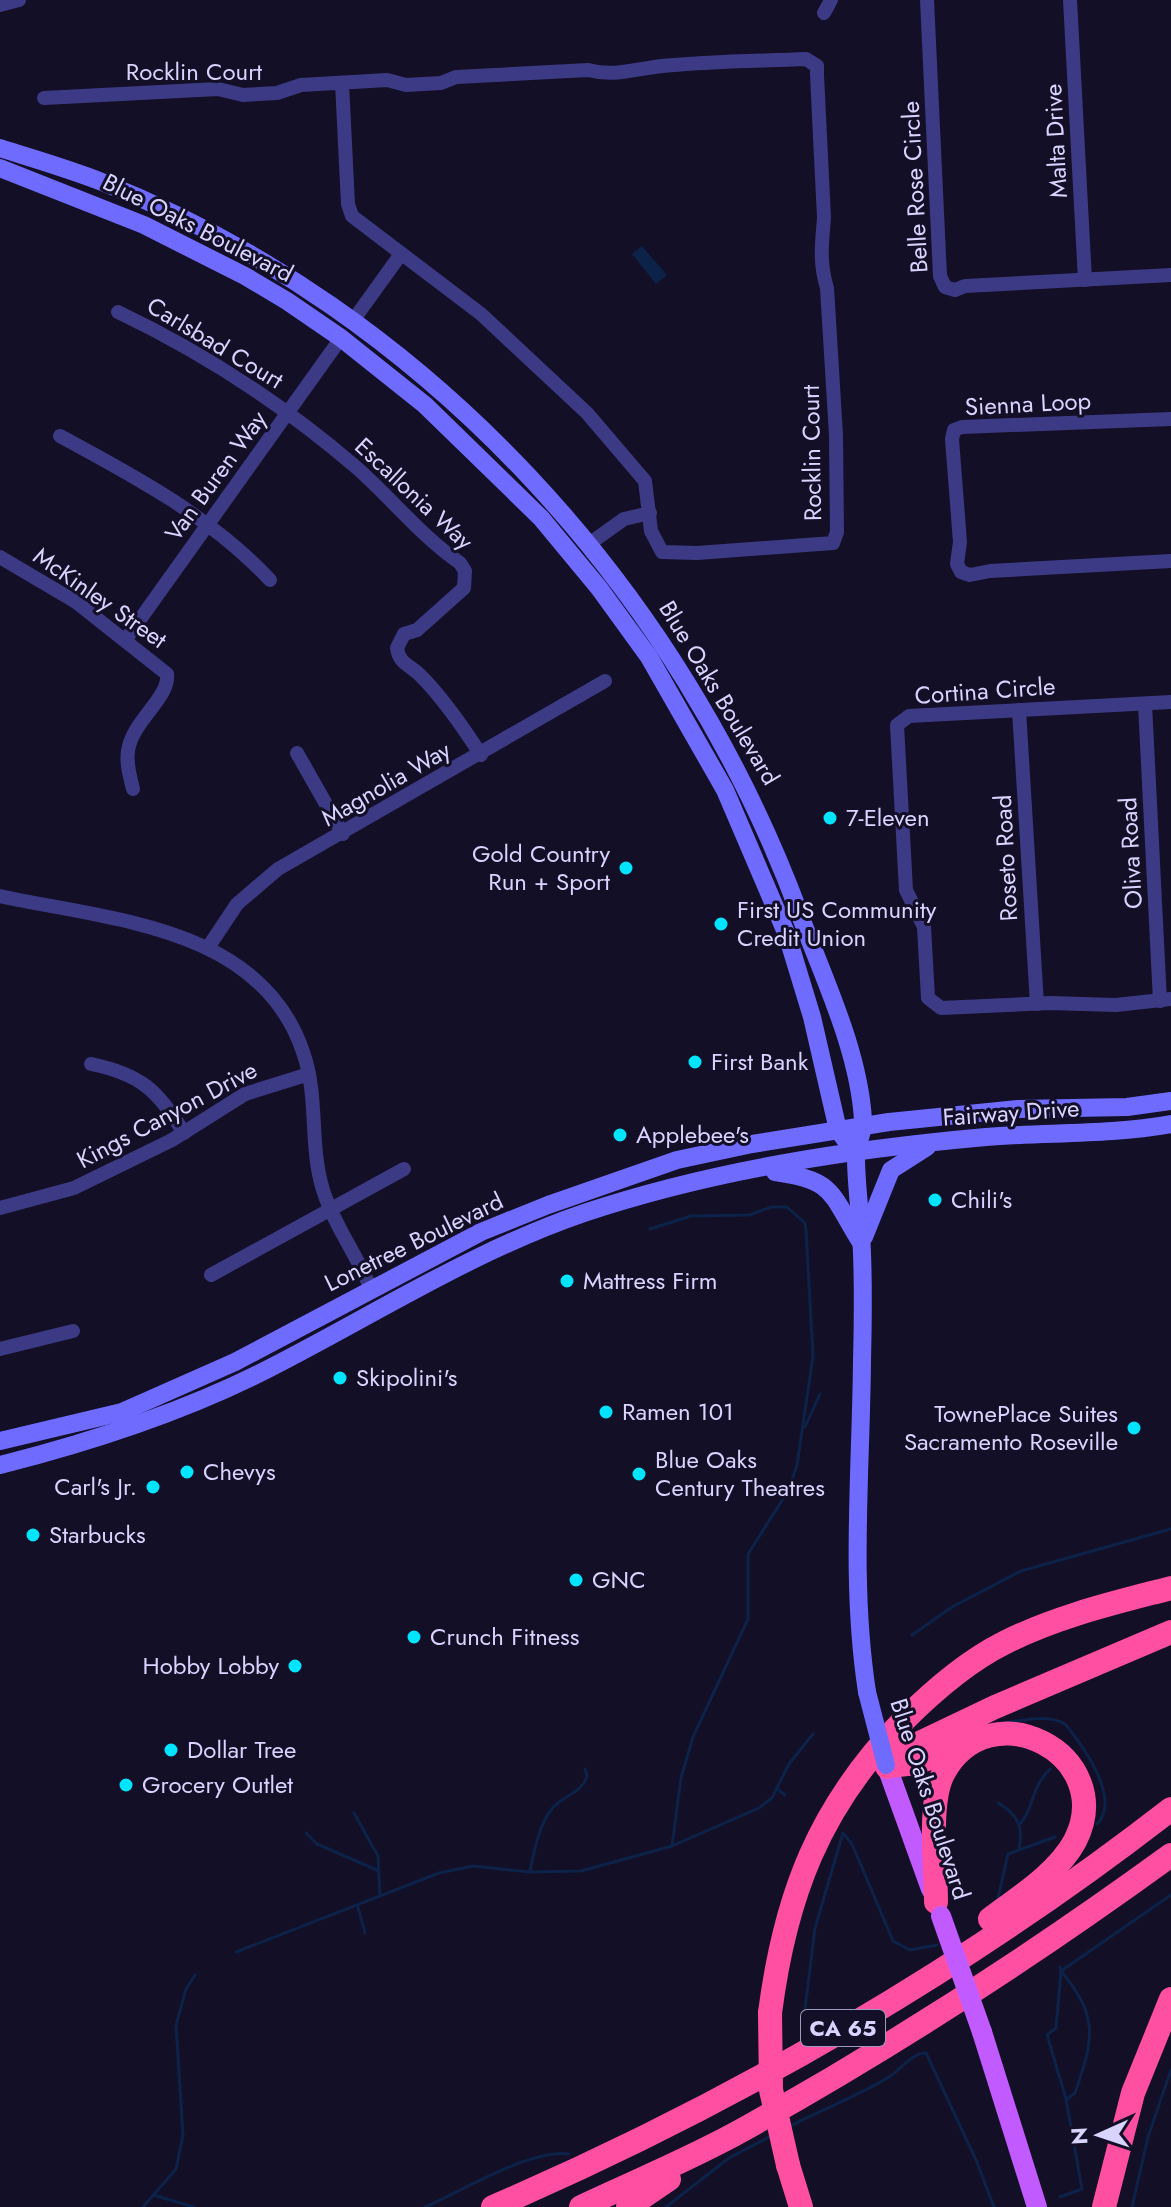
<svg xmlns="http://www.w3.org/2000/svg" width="1171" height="2207" font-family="Jost,sans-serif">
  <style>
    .water { fill: #0c2248 }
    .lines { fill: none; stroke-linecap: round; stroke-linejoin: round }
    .stream { stroke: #0c2248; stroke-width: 3 }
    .street { stroke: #3d3a85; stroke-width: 14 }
    .secondary { stroke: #6f6bff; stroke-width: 18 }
    .primary { stroke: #c25bff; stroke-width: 20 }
    .highway { stroke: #ff4fa3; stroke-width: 24 }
    .secondary-bridge { stroke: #6f6bff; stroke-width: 18 }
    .primary-bridge { stroke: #c25bff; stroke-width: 20 }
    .highway-bridge { stroke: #ff4fa3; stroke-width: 24 }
    .poi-dot { fill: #00e5ff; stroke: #130f26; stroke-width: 3 }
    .labels { text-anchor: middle; stroke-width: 6; stroke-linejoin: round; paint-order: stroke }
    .shield { fill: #130f26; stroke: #9e99be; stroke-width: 2 }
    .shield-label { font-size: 22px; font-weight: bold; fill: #d9d4ff }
    .street-label { font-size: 24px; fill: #d9d4ff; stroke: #130f26 }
    .poi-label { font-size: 24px; fill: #d9d4ff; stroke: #130f26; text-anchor: start }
  </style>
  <rect width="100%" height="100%" fill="#130f26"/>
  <polygon class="water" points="642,246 667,275 656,284 632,254"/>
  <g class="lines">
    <g class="stream">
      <polyline points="650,1229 691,1216 749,1215 771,1207 787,1207 805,1223 806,1230 813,1356 797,1465 788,1491 748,1554 748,1619 693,1737 681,1778 672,1846"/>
      <polyline points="805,1427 820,1394"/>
      <polyline points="912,1635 952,1607 1021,1571 1171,1529"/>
      <path d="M1002 1723C1020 1721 1051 1713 1066 1725 1082 1745 1122 1799 1097 1824"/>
      <polyline points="776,1788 785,1795"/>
      <polyline points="354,1813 378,1856 380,1895"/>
      <path d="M1021 1823C1036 1803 1030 1789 1050 1769"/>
      <polyline points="306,1833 317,1844 379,1871"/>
      <polyline points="1019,1850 1055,1837"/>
      <path d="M530 1871C534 1852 539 1825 551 1810 562 1795 582 1794 587 1776L585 1769"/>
      <path d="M998 1898 1008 1854 1019 1850C1023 1827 1019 1815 998 1803"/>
      <polyline points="358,1907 365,1933"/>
      <polyline points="236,1952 439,1873 473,1866 529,1872 581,1871 672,1846 759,1808 772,1798 789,1764 813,1734"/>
      <polyline points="1060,1967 1061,1971 1171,1895"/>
      <path d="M1061 1971C1099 2017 1094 2038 1075 2093L1067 2099"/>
      <polyline points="805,2009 815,1928 843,1833 852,1844 893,1941 910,1950 937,1945"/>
      <path d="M790 2126C823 2109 858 2096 889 2077 901 2070 911 2053 926 2053L976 2160 994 2207"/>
      <polyline points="153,2195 194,2207"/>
      <polyline points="1060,2197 1082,2189 1066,2099 1047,2035 1056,2028 1061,1971"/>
      <polyline points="143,2207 176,2169 183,2135 176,2025 186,1989 195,1975"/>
      <path d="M425 2207C462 2191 532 2148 569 2154"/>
      <polyline points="666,2207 729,2158 773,2135"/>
      <polyline points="1132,2207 1148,2137 1171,2070"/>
    </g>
    <g class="street">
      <polyline points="927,0 940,276 945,287 955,290 965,286 1171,275"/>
      <polyline points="1070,0 1085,280"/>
      <polyline points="0,5 19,0"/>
      <polyline points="824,13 831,0"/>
      <path d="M44 98 218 89 243 95 277 93 301 85 387 80 406 85 441 83 456 77 588 70C615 77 635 69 662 66 709 61 758 61 806 59L817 66V75L824 218C822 243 819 262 827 288L836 435 837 532 833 543 697 553 662 552 651 531 645 481 587 413 481 314 352 216 348 204 342 83"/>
      <path d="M118 312C204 353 285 406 357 468 392 499 422 537 460 563L465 571 464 588 417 630 404 634 397 648C399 664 410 665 420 675 444 699 463 727 481 755"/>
      <polyline points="352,322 401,254"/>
      <polyline points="1171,419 962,427 954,430 952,439 960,542 957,564 961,572 970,575 990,571 1171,561"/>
      <path d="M60 436C136 477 211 517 270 580"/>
      <polyline points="589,544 624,519 650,513"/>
      <path d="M0 557 76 602 167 674C170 698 132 721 128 751 126 764 130 776 133 789"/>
      <polyline points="126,639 341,338"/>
      <polyline points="1171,702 909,716 897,725 906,890 924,927 928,998 941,1008 1050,1003 1116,1005 1171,999"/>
      <polyline points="1145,704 1160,1001"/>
      <polyline points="1019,710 1037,1004"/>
      <polyline points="297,753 343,834"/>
      <path d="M0 896C110 920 261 926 303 1052 319 1097 309 1145 323 1190 334 1225 357 1255 371 1289"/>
      <polyline points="209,946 237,904 278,869 605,681"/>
      <path d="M91 1064C140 1074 158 1090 184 1133"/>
      <polyline points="0,1208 74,1188 172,1140 245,1094 309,1074"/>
      <polyline points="211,1275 404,1169"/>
      <polyline points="0,1349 73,1331"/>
    </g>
    <g class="secondary">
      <path d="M0 148C34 159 69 169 102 182 427 312 680 590 800 915 824 979 859 1051 863 1120 864 1133 856 1144 856 1157 856 1183 860 1209 861 1235 864 1277 863 1319 862 1361 861 1473 850 1581 867 1692"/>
      <polyline points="0,168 144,225 245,276 287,301 341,338 425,405 541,518 599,588 649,657 725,790 787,935 812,1017 838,1130 855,1153"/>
      <path d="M775 1172C835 1180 830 1193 860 1241"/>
      <polyline points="864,1237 891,1170 927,1147"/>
      <polyline points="0,1441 122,1412 235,1362 481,1232 548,1205 677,1160 752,1144 889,1122 1018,1109 1127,1107 1171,1101"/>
      <path d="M0 1465C91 1442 178 1414 262 1372 369 1318 470 1252 584 1213 713 1170 851 1149 986 1137 1047 1132 1110 1135 1171 1124"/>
    </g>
    <g class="primary">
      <polyline points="887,1767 931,1889"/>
      <polyline points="982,2032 1037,2207"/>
    </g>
    <g class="highway">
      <polyline points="889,1766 916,1763 965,1745"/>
      <polyline points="887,1767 909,1748 995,1707 1171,1632"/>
      <path d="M936 1902C936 1868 928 1803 943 1774 989 1687 1119 1755 1075 1841 1058 1873 1018 1898 990 1919"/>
      <path d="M770 2013C785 1896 819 1807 903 1721 932 1692 966 1662 1004 1643 1057 1616 1114 1603 1171 1588"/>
      <polyline points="788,2165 801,2207"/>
      <path d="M493 2207C732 2104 965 1969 1171 1809"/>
      <path d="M581 2207C636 2181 693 2158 746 2128 893 2046 1035 1954 1171 1855"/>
      <polyline points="628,2207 669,2179"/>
      <polyline points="1104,2207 1133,2093 1171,1999"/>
    </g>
    <polyline class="secondary-bridge" points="867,1692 886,1765"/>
    <polyline class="primary-bridge" points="941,1916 982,2032"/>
    <polyline class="highway-bridge" points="770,2013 771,2090 788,2165"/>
  </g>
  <g class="poi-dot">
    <circle cx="830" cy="818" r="8"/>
    <circle cx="626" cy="868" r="8"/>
    <circle cx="721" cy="924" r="8"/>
    <circle cx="695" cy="1062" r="8"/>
    <circle cx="620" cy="1135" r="8"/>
    <circle cx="935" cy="1200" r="8"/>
    <circle cx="567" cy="1281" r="8"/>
    <circle cx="340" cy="1378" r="8"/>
    <circle cx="606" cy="1412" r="8"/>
    <circle cx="1134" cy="1428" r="8"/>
    <circle cx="187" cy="1472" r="8"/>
    <circle cx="639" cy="1474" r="8"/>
    <circle cx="153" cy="1487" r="8"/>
    <circle cx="33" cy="1535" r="8"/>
    <circle cx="576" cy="1580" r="8"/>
    <circle cx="414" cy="1637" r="8"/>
    <circle cx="295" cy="1666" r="8"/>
    <circle cx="171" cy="1750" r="8"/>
    <circle cx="126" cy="1785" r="8"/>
  </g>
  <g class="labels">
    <rect class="shield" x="801" y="2010" width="84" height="36" rx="6"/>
    <g class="shield-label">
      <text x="843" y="2036">CA 65</text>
    </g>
    <g class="street-label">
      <text x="194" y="80">Rocklin Court</text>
      <text transform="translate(1056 141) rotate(-93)" y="8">Malta Drive</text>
      <text transform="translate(915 187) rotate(-93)" y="8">Belle Rose Circle</text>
      <text transform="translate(198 228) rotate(27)" y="8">Blue Oaks Boulevard</text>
      <text transform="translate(215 343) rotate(31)" y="8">Carlsbad Court</text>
      <text transform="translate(1028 404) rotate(-3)" y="8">Sienna Loop</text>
      <text transform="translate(812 453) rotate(-91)" y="8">Rocklin Court</text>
      <text transform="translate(216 476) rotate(-54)" y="8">Van Buren Way</text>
      <text transform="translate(414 494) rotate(43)" y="8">Escallonia Way</text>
      <text transform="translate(100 598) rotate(35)" y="8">McKinley Street</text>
      <text transform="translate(985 691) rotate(-4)" y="8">Cortina Circle</text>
      <text transform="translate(719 693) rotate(59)" y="8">Blue Oaks Boulevard</text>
      <text transform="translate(386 784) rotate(-30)" y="8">Magnolia Way</text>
      <text transform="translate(1131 853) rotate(-93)" y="8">Oliva Road</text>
      <text transform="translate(1006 858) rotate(-93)" y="8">Roseto Road</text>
      <text transform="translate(1011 1113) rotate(-4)" y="8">Fairway Drive</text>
      <text transform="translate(167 1115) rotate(-28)" y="8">Kings Canyon Drive</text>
      <text transform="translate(414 1242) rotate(-26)" y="8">Lonetree Boulevard</text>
      <text transform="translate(930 1799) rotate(72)" y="8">Blue Oaks Boulevard</text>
    </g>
    <g class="poi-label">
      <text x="846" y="826">7-Eleven</text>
      <text x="610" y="862" text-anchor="end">Gold Country<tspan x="610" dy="28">Run + Sport</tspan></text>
      <text x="737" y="918">First US Community<tspan x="737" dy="28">Credit Union</tspan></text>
      <text x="711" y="1070">First Bank</text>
      <text x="636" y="1143">Applebee's</text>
      <text x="951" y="1208">Chili's</text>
      <text x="583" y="1289">Mattress Firm</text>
      <text x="356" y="1386">Skipolini's</text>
      <text x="622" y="1420">Ramen 101</text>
      <text x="1118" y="1422" text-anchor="end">TownePlace Suites<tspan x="1118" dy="28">Sacramento Roseville</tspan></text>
      <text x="655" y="1468">Blue Oaks<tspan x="655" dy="28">Century Theatres</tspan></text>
      <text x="203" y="1480">Chevys</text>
      <text x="137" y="1495" text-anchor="end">Carl's Jr.</text>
      <text x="49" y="1543">Starbucks</text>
      <text x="592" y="1588">GNC</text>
      <text x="430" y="1645">Crunch Fitness</text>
      <text x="279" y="1674" text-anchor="end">Hobby Lobby</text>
      <text x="187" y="1758">Dollar Tree</text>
      <text x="142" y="1793">Grocery Outlet</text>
    </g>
  </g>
  <g transform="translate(1099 2135) rotate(267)" stroke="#130f26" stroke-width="6" paint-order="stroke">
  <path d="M0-6L14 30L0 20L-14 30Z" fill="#d9d4ff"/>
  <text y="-12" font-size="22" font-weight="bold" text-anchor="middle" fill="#d9d4ff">N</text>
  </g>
</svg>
